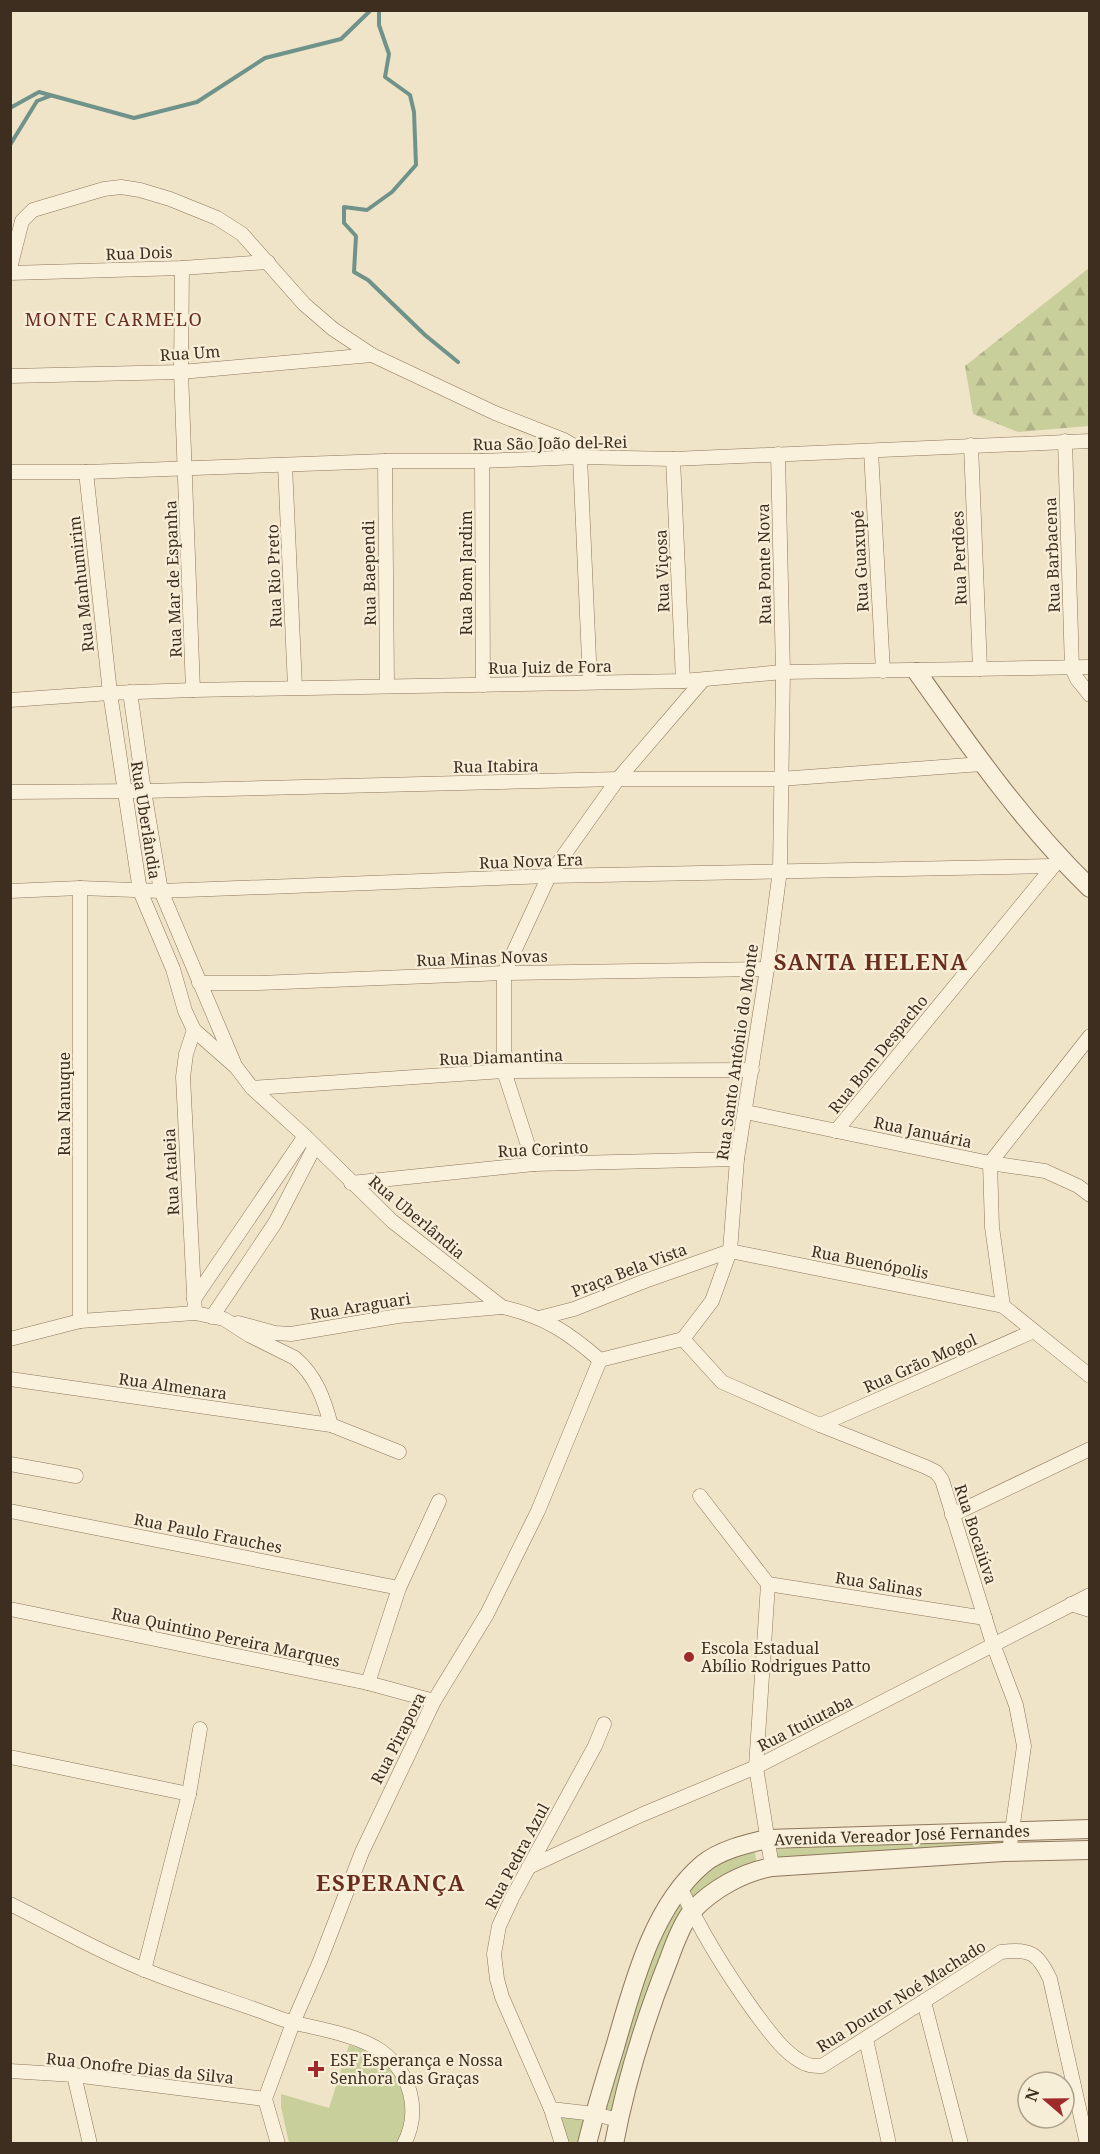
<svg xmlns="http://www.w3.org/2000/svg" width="1100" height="2154" font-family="'Noto Serif',serif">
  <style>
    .green { fill: #c9cf9b }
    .forest { fill: url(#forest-firs) }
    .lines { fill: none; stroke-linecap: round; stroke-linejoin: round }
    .stream { stroke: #6f938a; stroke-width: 4 }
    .minor-casing { stroke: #8d765c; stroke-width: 15 }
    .tertiary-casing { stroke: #8d765c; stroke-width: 20 }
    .minor { stroke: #faf1dc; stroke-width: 14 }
    .tertiary { stroke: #faf1dc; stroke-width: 18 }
    .poi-dot { fill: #9e2a2b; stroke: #f7eed8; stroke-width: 2 }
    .labels { text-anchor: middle; stroke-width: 4.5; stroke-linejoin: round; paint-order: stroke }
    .street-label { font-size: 16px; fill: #3d2e20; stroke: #f7eed8 }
    .poi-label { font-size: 16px; fill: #3d2e20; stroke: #f7eed8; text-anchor: start }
    .neighbourhood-label { font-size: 18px; letter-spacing: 1.5px; fill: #6b2e1e; stroke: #f7eed8 }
    .district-label { font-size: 22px; font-weight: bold; letter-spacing: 1.5px; fill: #6b2e1e; stroke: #f7eed8 }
  </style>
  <defs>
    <pattern id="forest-firs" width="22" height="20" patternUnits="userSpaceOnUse" patternTransform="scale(1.5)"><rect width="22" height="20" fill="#c9cf9b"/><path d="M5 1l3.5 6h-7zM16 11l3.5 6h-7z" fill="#aeb285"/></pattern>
  </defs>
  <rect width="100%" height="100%" fill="#f0e4c8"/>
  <g class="green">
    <polygon points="1011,1832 1009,1852 772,1867 767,1839"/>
    <polygon points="753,1843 758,1869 691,1911 618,2120 595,2114 587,2143 562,2143 551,2109 595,2113 615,2045 680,1887"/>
    <polygon points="349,2045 378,2054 401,2081 408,2113 399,2143 289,2143 281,2107 281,2094 329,2108"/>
  </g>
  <polygon class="forest" points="1089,268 1089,426 1018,432 973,414 965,366"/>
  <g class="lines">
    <g class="stream">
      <polyline points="379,10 379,25 389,54 385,77 410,95 414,112 416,165 392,192 367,210 344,207 344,223 356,236 354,272 368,280 425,335 458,362"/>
      <polyline points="10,108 39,92 134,118 197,102 265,58 341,39 371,10"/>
      <polyline points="10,145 37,101 50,96"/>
    </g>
    <defs>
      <g id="minor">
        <polyline points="10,268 22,221 33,210 104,189 121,187 140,190 170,199 217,218 242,234 304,304 333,329 372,355 495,413 564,440 574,446 580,457 590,682"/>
        <polyline points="182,268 181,372 193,690"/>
        <polyline points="10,273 182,268 268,262"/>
        <polyline points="10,376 181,372 372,355"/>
        <polyline points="1065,441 1072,668 1077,679 1090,695"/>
        <polyline points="971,445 980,669"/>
        <polyline points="871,451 883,671"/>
        <polyline points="673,459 683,681"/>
        <polyline points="385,461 387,685"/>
        <polyline points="482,461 483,685"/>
        <polyline points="285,465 295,687"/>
        <polyline points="10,472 86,472 385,461 482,461 580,457 673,459 1090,441"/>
        <path d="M86 472 110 693 140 891 173 969 185 1011 194 1030 236 1067 252 1088 305 1136 392 1221 502 1307C544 1316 569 1333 600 1360"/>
        <polyline points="130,692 144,791 161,891 234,1063"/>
        <polyline points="10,700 110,693 193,690 683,681 783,672 1090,667"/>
        <polyline points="10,792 144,791 618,779 780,779 982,764"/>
        <polyline points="10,891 80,888 161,891 549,876 1053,866"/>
        <polyline points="199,983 259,983 504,973 767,969"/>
        <polyline points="194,1030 186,1054 183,1077 195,1313"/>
        <polyline points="1090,1036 990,1163 992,1227 1003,1306 1090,1376"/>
        <polyline points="252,1088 504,1071 752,1070"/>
        <polyline points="746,1112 990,1163 1045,1171 1078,1186 1090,1195"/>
        <polyline points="836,1131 1056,863"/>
        <polyline points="534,1164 504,1071 504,973 549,876 618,779 703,680"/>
        <polyline points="351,1183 534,1164 737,1159"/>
        <polyline points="194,1299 305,1136"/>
        <polyline points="212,1317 275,1223 315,1146"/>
        <polyline points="539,1318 574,1309 645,1281 730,1251 1003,1306"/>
        <polyline points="80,1321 80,888"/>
        <polyline points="238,1323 275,1333 291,1334 398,1316 502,1307"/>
        <path d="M10 1339 80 1321 195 1313 224 1319 249 1335 295 1358C316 1376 324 1399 331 1425"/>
        <polyline points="683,1339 722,1382 820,1425 926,1467 936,1472 942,1480 993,1644 1016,1705 1024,1746 1009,1852"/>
        <polyline points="600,1360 683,1339 712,1301 730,1251 737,1159 767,969 780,870 783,672 778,454"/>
        <polyline points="10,1379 331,1425 399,1452"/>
        <polyline points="820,1425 1034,1331"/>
        <polyline points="10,1464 76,1476"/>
        <polyline points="700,1496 768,1584 756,1767 772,1867"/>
        <polyline points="10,1511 399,1588"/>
        <polyline points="952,1515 1090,1449"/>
        <polyline points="768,1584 985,1618"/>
        <polyline points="1071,1604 1090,1610"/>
        <polyline points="10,1609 368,1683 434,1701"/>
        <polyline points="368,1683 399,1588 439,1501"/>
        <polyline points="10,1757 189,1794"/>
        <polyline points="529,1867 641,1815 756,1767 1090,1595"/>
        <path d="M680 1887C701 1932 727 1974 756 2014 769 2031 782 2050 800 2061 807 2066 814 2066 822 2066L1001 1952C1030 1948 1038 1953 1050 1979L1087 2144"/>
        <path d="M10 1904C55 1926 99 1952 145 1970 182 1985 220 1997 257 2010 269 2014 282 2020 295 2023 321 2029 360 2036 381 2051 411 2073 421 2111 404 2144"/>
        <polyline points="144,1970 189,1794 200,1729"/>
        <polyline points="924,2002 961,2144"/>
        <polyline points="866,2039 889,2144"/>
        <polyline points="10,2071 74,2075 265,2099"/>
        <polyline points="74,2075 90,2144"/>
        <polyline points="551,2109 595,2114 618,2120"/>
        <polyline points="278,2144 265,2099 293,2023 320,1961 362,1852 434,1701 487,1614 538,1511 600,1360"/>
        <polyline points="562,2144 551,2109 502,1997 497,1979 494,1954 499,1926 512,1898 595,1746 604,1724"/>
      </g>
      <g id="tertiary">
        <path d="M917 672C970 747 1023 823 1090 888"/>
        <path d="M587 2144C595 2111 605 2079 615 2047 633 1985 652 1907 703 1864 720 1850 746 1844 767 1839L1090 1829"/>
        <path d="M614 2144C626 2080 645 2019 669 1959 674 1945 683 1921 693 1910 713 1889 743 1872 772 1867L1003 1852 1090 1850"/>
      </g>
    </defs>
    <use href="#minor" class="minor-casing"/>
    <use href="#tertiary" class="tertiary-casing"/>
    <use href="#minor" class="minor"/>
    <use href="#tertiary" class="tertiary"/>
  </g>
  <g class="poi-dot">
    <circle cx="689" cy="1657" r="6"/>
    <path d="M313 2060h6v6h6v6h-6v6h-6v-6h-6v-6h6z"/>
  </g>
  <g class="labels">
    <g class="street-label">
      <text transform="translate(139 253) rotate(-2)" y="6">Rua Dois</text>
      <text transform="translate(190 353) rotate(-4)" y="6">Rua Um</text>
      <text transform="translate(550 443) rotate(-1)" y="6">Rua São João del-Rei</text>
      <text transform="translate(1052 555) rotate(-92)" y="6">Rua Barbacena</text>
      <text transform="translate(959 558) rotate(-92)" y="6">Rua Perdões</text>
      <text transform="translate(860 561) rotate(-93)" y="6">Rua Guaxupé</text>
      <text transform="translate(764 564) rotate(-91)" y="6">Rua Ponte Nova</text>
      <text transform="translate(662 571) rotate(-92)" y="6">Rua Viçosa</text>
      <text transform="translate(369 573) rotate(-91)" y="6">Rua Baependi</text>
      <text transform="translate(466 573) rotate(-90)" y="6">Rua Bom Jardim</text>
      <text transform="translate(274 576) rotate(-92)" y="6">Rua Rio Preto</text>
      <text transform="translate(173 579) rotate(-92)" y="6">Rua Mar de Espanha</text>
      <text transform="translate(81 584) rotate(-96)" y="6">Rua Manhumirim</text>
      <text transform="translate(550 667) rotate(-1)" y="6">Rua Juiz de Fora</text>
      <text transform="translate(496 766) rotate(-1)" y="6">Rua Itabira</text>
      <text transform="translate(146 820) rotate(81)" y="6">Rua Uberlândia</text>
      <text transform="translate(531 861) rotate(-2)" y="6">Rua Nova Era</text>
      <text transform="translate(482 958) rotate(-2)" y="6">Rua Minas Novas</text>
      <text transform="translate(737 1052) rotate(-82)" y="6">Rua Santo Antônio do Monte</text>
      <text transform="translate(878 1054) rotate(-51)" y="6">Rua Bom Despacho</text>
      <text transform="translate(501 1057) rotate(-2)" y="6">Rua Diamantina</text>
      <text transform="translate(64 1104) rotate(-90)" y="6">Rua Nanuque</text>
      <text transform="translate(923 1132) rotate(12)" y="6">Rua Januária</text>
      <text transform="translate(543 1149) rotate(-3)" y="6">Rua Corinto</text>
      <text transform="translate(171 1172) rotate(-93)" y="6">Rua Ataleia</text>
      <text transform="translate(417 1217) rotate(40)" y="6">Rua Uberlândia</text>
      <text transform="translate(870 1262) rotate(11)" y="6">Rua Buenópolis</text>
      <text transform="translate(629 1270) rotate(-21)" y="6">Praça Bela Vista</text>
      <text transform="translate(360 1306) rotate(-9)" y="6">Rua Araguari</text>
      <text transform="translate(920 1363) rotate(-24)" y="6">Rua Grão Mogol</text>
      <text transform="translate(173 1386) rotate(8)" y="6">Rua Almenara</text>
      <text transform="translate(208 1533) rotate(11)" y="6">Rua Paulo Frauches</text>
      <text transform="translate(976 1534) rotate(72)" y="6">Rua Bocaiúva</text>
      <text transform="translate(879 1584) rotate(9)" y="6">Rua Salinas</text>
      <text transform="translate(226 1637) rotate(12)" y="6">Rua Quintino Pereira Marques</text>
      <text transform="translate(805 1723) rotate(-27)" y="6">Rua Ituiutaba</text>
      <text transform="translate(398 1738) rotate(-63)" y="6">Rua Pirapora</text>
      <text transform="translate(902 1835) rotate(-2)" y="6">Avenida Vereador José Fernandes</text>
      <text transform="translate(517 1856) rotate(-62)" y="6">Rua Pedra Azul</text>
      <text transform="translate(901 1996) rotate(-32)" y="6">Rua Doutor Noé Machado</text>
      <text transform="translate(140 2068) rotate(6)" y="6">Rua Onofre Dias da Silva</text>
    </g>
    <g class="poi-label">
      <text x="701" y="1654">Escola Estadual<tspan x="701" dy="18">Abílio Rodrigues Patto</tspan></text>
      <text x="330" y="2066">ESF Esperança e Nossa<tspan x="330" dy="18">Senhora das Graças</tspan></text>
    </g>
    <g class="neighbourhood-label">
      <text x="114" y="326">MONTE CARMELO</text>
    </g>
    <g class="district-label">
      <text x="871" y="970">SANTA HELENA</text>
      <text x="391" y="1891">ESPERANÇA</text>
    </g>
  </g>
  <rect width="1100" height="2154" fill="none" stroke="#3d2e20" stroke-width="24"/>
  <g transform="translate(1046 2100) rotate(290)"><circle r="28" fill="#f7eed8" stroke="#ada18e" stroke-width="1.5"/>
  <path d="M0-4.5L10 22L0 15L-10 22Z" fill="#9e2a2b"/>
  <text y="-9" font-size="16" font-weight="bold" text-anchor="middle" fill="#3d2e20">N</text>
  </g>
</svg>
